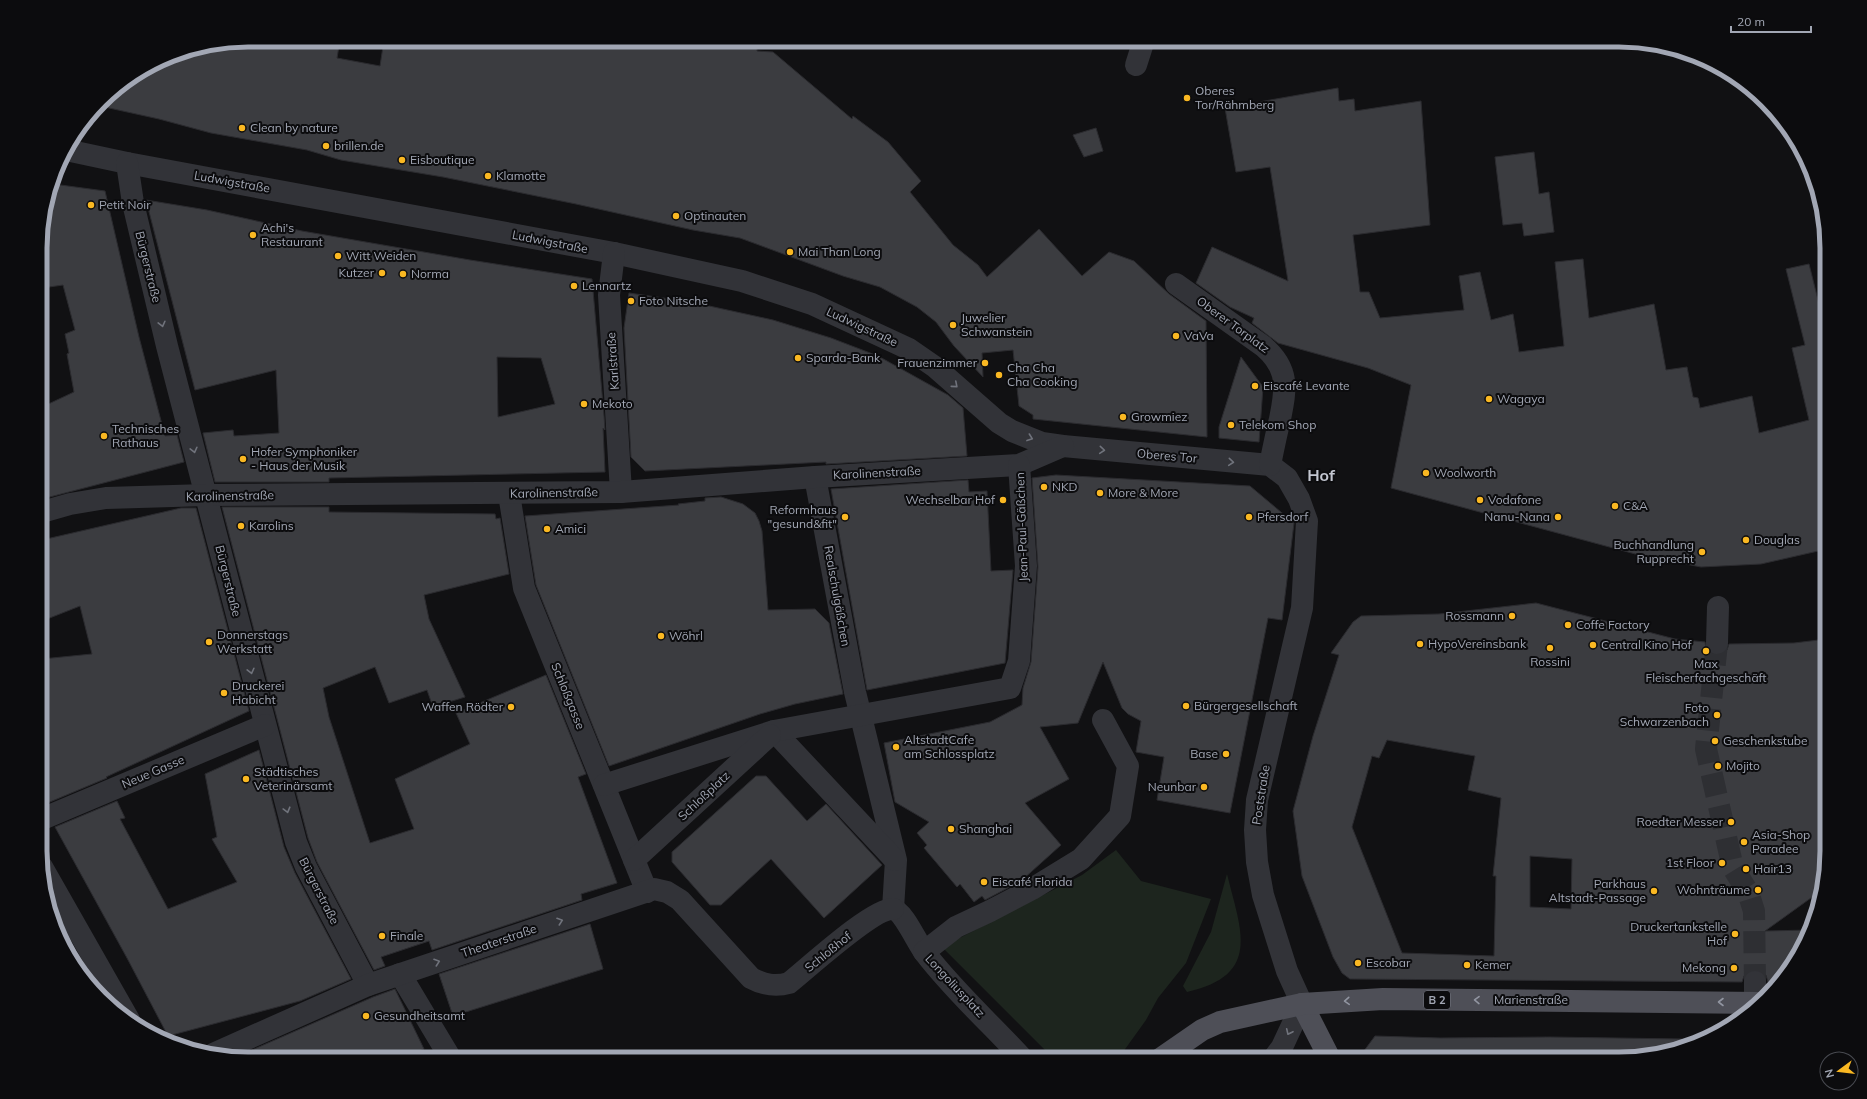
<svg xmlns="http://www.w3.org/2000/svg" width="1867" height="1099" font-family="Mulish,sans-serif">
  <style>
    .green { fill: #1d251e }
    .building { fill: #3b3c40; stroke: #2b2b2f; fill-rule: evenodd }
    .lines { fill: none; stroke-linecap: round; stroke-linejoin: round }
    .minor-tunnel { stroke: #2e2f33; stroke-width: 22; stroke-dasharray: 22 11; stroke-linecap: butt }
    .minor { stroke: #323338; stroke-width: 22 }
    .major { stroke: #4e4f57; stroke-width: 22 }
    .oneway { stroke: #70737c }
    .oneway2 { stroke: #9195a1 }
    .poi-dot { fill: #fab822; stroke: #0c0c0e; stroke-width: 1.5 }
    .labels { text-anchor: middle; stroke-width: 4; stroke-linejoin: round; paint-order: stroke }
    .shield { fill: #0c0c0e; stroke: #757882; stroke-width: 1 }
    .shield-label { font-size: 11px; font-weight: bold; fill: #a2a7b4 }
    .poi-label { font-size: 12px; fill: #a2a7b4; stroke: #0c0c0e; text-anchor: start }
    .street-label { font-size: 12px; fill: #a2a7b4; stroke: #0c0c0e }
    .district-label { font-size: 16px; font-weight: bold; fill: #c3c6d0; stroke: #0c0c0e }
    .rim { fill: none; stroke: #a2a7b4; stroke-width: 5 }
  </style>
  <rect width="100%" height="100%" fill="#111113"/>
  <g class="green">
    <polygon points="1116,850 1141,881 1211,899 1186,963 1158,998 1146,1020 1118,1059 1054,1059 942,947 1082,875"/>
    <path d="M1227 874C1241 931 1262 975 1187 992L1183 986 1211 932Z"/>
  </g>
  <g class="building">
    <polygon points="248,40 340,40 337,58 380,66 384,40 621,40 678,45 757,45 757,51 773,52 852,119 853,116 888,142 921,181 910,192 953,245 978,265 987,277 1039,229 1082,276 1109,252 1134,261 1169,294 1206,321 1207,437 1033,419 1033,415 1019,406 1013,350 982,353 983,377 954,346 936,322 917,307 880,287 843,276 740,238 693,230 576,204 443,177 341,160 307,150 211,133 159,119 100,106 111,92 169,56"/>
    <polygon points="1338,88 1339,101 1354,99 1355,111 1421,101 1430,225 1353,235 1360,292 1369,292 1380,318 1464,310 1459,276 1480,272 1491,320 1513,314 1519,352 1564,346 1555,262 1583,259 1589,318 1654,304 1666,370 1687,367 1693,397 1698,398 1700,408 1752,396 1759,433 1809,420 1792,348 1805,345 1786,269 1809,264 1827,336 1827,549 1761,564 1701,567 1639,555 1391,488 1411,385 1368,368 1278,343 1252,323 1254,318 1230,307 1196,283 1212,247 1288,281 1270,167 1236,172 1225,108"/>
    <polygon points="1096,128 1103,151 1084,157 1073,135"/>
    <polygon points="1534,152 1539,194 1549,192 1554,232 1524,236 1522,223 1503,225 1495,157"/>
    <polygon points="53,184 105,191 139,337 165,436 177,435 184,462 42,499 42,407 74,392 67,354 69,353 65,334 75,330 63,285 42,288 42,221"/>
    <path d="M146 200 207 210 302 231 470 260 592 279 604 416 605 430 603 428 605 472 329 478V482H215L203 433 233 430 234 436 279 433 276 370 195 390ZM497 357 541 358 555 404 498 417Z"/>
    <polygon points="629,293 691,302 773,320 831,338 878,356 948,395 963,408 967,456 826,464 826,462 645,471 631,457 624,328"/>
    <polygon points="1241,357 1263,387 1259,442 1219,438 1219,427"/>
    <polygon points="1056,475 1250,486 1294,523 1282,620 1268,618 1230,813 1157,800 1164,757 1136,752 1141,721 1128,714 1122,708 1103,662 1078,723 1040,727 1069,779 1025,803 1061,845 1021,881 985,900 982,896 974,902 960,884 957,887 924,848 927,845 917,833 929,822 895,802 884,743 990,722 1022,705 1023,688 1031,662 1038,567 1032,478"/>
    <polygon points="968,480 969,492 987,491 991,571 1013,570 1005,663 867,690 831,489"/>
    <polygon points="721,497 743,504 755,513 759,521 762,531 768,610 815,609 829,623 843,694 795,704 760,714 609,766 536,585 525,516 679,505 678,504 705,501 705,498"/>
    <polygon points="222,507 329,507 329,512 495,514 496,519 500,518 509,574 424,595 429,619 465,697 433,707 427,690 389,703 375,667 323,688 329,717 370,843 414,829 395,779 470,744 456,713 546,675 586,774 578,777 617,883 581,894 582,900 432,950 429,941 381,957 385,966 374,970 317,862 308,838"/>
    <polygon points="181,508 196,508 249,711 106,777 107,778 45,804 42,797 42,659 92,654 80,606 42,621 42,540"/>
    <path d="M1536 603 1675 639 1705 642 1706 649 1711 654 1716 655 1723 654 1727 650 1729 644 1794 643 1827 639V864L1822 890 1765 931 1810 930 1799 955 1778 982H1768L1766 975 1761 971 1755 970 1748 971 1744 976 1742 982 1350 979 1342 973 1333 957 1302 876 1293 811 1313 736 1339 655 1331 653 1353 622 1361 616 1439 614ZM1387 740 1475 756 1468 790 1501 798 1493 876H1496L1494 956 1402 953 1352 827 1372 756 1379 758ZM1530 856 1572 859 1571 909 1530 907Z"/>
    <polygon points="259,750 284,847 295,873 351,979 300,1001 168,1036 127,958 55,827 117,801 125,818 120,819 168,909 237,882 212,839 217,837 205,774"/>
    <polygon points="756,776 766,776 807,821 826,804 882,865 824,918 771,859 721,905 710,905 672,862 672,852"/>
    <polygon points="590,924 603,969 453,1016 439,974"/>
    <polygon points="395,989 424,1049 401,1059 248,1059 236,1057 373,997"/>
    <polygon points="1375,1036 1440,1038 1549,1037 1682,1039 1683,1049 1632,1059 1358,1059"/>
  </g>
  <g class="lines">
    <polyline class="minor-tunnel" points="1717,643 1706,749 1733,868 1748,892 1754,911 1755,982"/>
    <g class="minor">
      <polyline points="1136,65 1144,40"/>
      <polyline points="66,150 127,163 614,253 742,281 812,304 909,349 935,367 999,423 1012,431 1042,443 1063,446 1270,465 1287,478 1299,499 1307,521 1302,608 1264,770 1257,800 1255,830 1257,862 1263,895 1287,971 1302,1004 1282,1047 1273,1059"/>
      <polyline points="127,163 133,203 167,346 296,842 306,867 368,985"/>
      <polyline points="614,253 609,295 621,492"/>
      <path d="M1176 284 1263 346C1290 369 1286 389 1280 419 1276 435 1273 450 1270 465"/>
      <polyline points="815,477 855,692 896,860 893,909"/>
      <polyline points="509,494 524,588 647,892"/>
      <polyline points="42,512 70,504 106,498 206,495 621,492 815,477 1019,465 1063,446"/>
      <polyline points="1717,643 1718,607"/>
      <polyline points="774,731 895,860"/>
      <polyline points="604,785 774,731 1010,688 1019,661 1026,566 1019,465"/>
      <polyline points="42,819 265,725"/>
      <polyline points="634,860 770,735"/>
      <polyline points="42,867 129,1020"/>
      <path d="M893 909C904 912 917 943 925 953 954 991 991 1024 1023 1059"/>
      <polyline points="924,952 956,927 990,911 1032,889 1081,859 1120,816 1128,766 1103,720"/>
      <polyline points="400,974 451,1059"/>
      <polyline points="1755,1003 1755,982"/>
      <path d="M213 1054 368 985 654 889 667 892 680 900 751 978C764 985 775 987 789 983 808 968 873 908 893 909"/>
    </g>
    <g class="major">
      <polyline points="1302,1004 1330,1059"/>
      <polyline points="1160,1059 1202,1030 1220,1022 1302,1004 1383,999 1760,1003"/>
    </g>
  </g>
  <defs><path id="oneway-chevron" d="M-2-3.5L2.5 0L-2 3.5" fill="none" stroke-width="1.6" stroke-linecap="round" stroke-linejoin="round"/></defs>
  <g class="oneway">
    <use href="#oneway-chevron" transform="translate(162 324) rotate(76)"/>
    <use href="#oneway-chevron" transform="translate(955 385) rotate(41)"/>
    <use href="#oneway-chevron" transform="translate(1030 438) rotate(20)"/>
    <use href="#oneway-chevron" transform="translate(194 450) rotate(76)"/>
    <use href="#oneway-chevron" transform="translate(1102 450) rotate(5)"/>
    <use href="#oneway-chevron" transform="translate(1231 462) rotate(5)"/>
    <use href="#oneway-chevron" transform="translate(251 671) rotate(76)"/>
    <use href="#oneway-chevron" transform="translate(287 810) rotate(75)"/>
    <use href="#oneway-chevron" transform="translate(560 921) rotate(-19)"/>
    <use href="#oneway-chevron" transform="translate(437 962) rotate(-19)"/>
    <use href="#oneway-chevron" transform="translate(1289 1032) rotate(115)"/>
  </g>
  <g class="oneway2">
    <use href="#oneway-chevron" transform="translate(1477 1000) rotate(-179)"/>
    <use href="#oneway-chevron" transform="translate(1347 1001) rotate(176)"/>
    <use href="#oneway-chevron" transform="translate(1721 1002) rotate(-180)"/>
  </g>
  <g class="poi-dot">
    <circle cx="1187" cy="98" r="4"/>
    <circle cx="242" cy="128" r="4"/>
    <circle cx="326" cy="146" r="4"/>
    <circle cx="402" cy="160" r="4"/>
    <circle cx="488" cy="176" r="4"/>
    <circle cx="91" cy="205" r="4"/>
    <circle cx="676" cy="216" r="4"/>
    <circle cx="253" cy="235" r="4"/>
    <circle cx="790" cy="252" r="4"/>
    <circle cx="338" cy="256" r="4"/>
    <circle cx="382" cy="273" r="4"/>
    <circle cx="403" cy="274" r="4"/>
    <circle cx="574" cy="286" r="4"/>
    <circle cx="631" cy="301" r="4"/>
    <circle cx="953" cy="325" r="4"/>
    <circle cx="1176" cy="336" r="4"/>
    <circle cx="798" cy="358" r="4"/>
    <circle cx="985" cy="363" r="4"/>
    <circle cx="999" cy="375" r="4"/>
    <circle cx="1255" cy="386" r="4"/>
    <circle cx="1489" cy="399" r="4"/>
    <circle cx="584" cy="404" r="4"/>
    <circle cx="1123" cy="417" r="4"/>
    <circle cx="1231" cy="425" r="4"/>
    <circle cx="104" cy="436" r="4"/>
    <circle cx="243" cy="459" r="4"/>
    <circle cx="1426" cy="473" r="4"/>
    <circle cx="1044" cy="487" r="4"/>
    <circle cx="1100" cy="493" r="4"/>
    <circle cx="1003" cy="500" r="4"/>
    <circle cx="1480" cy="500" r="4"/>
    <circle cx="1615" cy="506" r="4"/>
    <circle cx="845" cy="517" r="4"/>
    <circle cx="1249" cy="517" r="4"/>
    <circle cx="1558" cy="517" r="4"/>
    <circle cx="241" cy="526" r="4"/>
    <circle cx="547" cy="529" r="4"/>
    <circle cx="1746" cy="540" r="4"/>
    <circle cx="1702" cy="552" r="4"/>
    <circle cx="1512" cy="616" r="4"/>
    <circle cx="1568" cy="625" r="4"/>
    <circle cx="661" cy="636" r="4"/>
    <circle cx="209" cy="642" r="4"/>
    <circle cx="1420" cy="644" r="4"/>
    <circle cx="1593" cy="645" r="4"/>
    <circle cx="1550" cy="648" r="4"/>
    <circle cx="1706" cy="651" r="4"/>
    <circle cx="224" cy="693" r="4"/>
    <circle cx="1186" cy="706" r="4"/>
    <circle cx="511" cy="707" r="4"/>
    <circle cx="1717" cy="715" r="4"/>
    <circle cx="1715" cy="741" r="4"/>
    <circle cx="896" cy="747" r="4"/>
    <circle cx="1226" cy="754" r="4"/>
    <circle cx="1718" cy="766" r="4"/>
    <circle cx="246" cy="779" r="4"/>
    <circle cx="1204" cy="787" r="4"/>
    <circle cx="1731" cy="822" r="4"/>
    <circle cx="951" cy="829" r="4"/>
    <circle cx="1744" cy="842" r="4"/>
    <circle cx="1722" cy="863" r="4"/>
    <circle cx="1746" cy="869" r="4"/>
    <circle cx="984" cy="882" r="4"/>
    <circle cx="1758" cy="890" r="4"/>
    <circle cx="1654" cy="891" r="4"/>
    <circle cx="1735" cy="934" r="4"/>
    <circle cx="382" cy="936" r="4"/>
    <circle cx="1358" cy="963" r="4"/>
    <circle cx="1467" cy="965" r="4"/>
    <circle cx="1734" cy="968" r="4"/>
    <circle cx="366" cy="1016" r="4"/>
  </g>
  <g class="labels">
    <rect class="shield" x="1424" y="991" width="26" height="18" rx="3"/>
    <g class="shield-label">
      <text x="1437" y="1004">B 2</text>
    </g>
    <g class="poi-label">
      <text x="1195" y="95">Oberes<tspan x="1195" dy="14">Tor/Rähmberg</tspan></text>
      <text x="250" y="132">Clean by nature</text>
      <text x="334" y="150">brillen.de</text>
      <text x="410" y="164">Eisboutique</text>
      <text x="496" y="180">Klamotte</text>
      <text x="99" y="209">Petit Noir</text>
      <text x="684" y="220">Optinauten</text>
      <text x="261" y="232">Achi's<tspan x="261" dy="14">Restaurant</tspan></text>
      <text x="798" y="256">Mai Than Long</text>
      <text x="346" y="260">Witt Weiden</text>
      <text x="374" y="277" text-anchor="end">Kutzer</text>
      <text x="411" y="278">Norma</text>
      <text x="582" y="290">Lennartz</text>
      <text x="639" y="305">Foto Nitsche</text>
      <text x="961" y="322">Juwelier<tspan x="961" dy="14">Schwanstein</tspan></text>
      <text x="1184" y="340">VaVa</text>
      <text x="806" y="362">Sparda-Bank</text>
      <text x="977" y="367" text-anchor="end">Frauenzimmer</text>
      <text x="1007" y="372">Cha Cha<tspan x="1007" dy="14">Cha Cooking</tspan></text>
      <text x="1263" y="390">Eiscafé Levante</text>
      <text x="1497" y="403">Wagaya</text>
      <text x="592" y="408">Mekoto</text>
      <text x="1131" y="421">Growmiez</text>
      <text x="1239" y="429">Telekom Shop</text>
      <text x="112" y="433">Technisches<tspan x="112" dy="14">Rathaus</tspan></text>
      <text x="251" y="456">Hofer Symphoniker<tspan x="251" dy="14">- Haus der Musik</tspan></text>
      <text x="1434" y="477">Woolworth</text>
      <text x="1052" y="491">NKD</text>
      <text x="1108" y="497">More &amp; More</text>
      <text x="995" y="504" text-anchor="end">Wechselbar Hof</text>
      <text x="1488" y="504">Vodafone</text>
      <text x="1623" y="510">C&amp;A</text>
      <text x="837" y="514" text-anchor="end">Reformhaus<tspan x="837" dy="14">"gesund&amp;fit"</tspan></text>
      <text x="1257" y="521">Pfersdorf</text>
      <text x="1550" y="521" text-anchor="end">Nanu-Nana</text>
      <text x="249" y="530">Karolins</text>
      <text x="555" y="533">Amici</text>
      <text x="1754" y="544">Douglas</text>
      <text x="1694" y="549" text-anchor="end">Buchhandlung<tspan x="1694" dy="14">Rupprecht</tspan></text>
      <text x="1504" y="620" text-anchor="end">Rossmann</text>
      <text x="1576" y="629">Coffe Factory</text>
      <text x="217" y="639">Donnerstags<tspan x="217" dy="14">Werkstatt</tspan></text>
      <text x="669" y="640">Wöhrl</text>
      <text x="1428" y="648">HypoVereinsbank</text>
      <text x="1601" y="649">Central Kino Hof</text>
      <text x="1550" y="666" text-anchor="middle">Rossini</text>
      <text x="1706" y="668" text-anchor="middle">Max<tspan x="1706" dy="14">Fleischerfachgeschäft</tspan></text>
      <text x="232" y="690">Druckerei<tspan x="232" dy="14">Habicht</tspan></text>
      <text x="1194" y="710">Bürgergesellschaft</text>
      <text x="503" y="711" text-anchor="end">Waffen Rödter</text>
      <text x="1709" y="712" text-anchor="end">Foto<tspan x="1709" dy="14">Schwarzenbach</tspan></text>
      <text x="904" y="744">AltstadtCafe<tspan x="904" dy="14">am Schlossplatz</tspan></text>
      <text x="1723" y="745">Geschenkstube</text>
      <text x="1218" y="758" text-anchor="end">Base</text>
      <text x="1726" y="770">Mojito</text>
      <text x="254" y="776">Städtisches<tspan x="254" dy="14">Veterinärsamt</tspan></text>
      <text x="1196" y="791" text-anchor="end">Neunbar</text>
      <text x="1723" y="826" text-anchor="end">Roedter Messer</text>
      <text x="959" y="833">Shanghai</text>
      <text x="1752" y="839">Asia-Shop<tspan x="1752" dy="14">Paradee</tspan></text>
      <text x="1714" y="867" text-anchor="end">1st Floor</text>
      <text x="1754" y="873">Hair13</text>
      <text x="992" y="886">Eiscafé Florida</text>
      <text x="1646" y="888" text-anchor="end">Parkhaus<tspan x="1646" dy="14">Altstadt-Passage</tspan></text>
      <text x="1750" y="894" text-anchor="end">Wohnträume</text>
      <text x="1727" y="931" text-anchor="end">Druckertankstelle<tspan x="1727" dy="14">Hof</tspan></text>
      <text x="390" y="940">Finale</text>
      <text x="1366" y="967">Escobar</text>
      <text x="1475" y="969">Kemer</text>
      <text x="1726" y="972" text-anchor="end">Mekong</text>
      <text x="374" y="1020">Gesundheitsamt</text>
    </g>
    <g class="street-label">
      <text transform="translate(232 182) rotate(10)" y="4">Ludwigstraße</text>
      <text transform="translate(550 242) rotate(11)" y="4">Ludwigstraße</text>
      <text transform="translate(148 267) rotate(76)" y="4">Bürgerstraße</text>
      <text transform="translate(1233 325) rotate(36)" y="4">Oberer Torplatz</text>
      <text transform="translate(862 327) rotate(25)" y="4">Ludwigstraße</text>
      <text transform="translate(613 361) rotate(-94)" y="4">Karlstraße</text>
      <text transform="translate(1167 456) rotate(5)" y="4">Oberes Tor</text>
      <text transform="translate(877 473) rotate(-3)" y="4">Karolinenstraße</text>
      <text transform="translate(554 493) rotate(-1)" y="4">Karolinenstraße</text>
      <text transform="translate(230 496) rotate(-1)" y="4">Karolinenstraße</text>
      <text transform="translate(1022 527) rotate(-92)" y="4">Jean-Paul-Gäßchen</text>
      <text transform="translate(228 581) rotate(76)" y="4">Bürgerstraße</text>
      <text transform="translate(837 596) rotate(80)" y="4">Realschulgäßchen</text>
      <text transform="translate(568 696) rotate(68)" y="4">Schloßgasse</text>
      <text transform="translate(153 772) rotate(-23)" y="4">Neue Gasse</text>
      <text transform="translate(1261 795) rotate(-81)" y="4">Poststraße</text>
      <text transform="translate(704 796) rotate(-43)" y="4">Schloßplatz</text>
      <text transform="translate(319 891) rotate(63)" y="4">Bürgerstraße</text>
      <text transform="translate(499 941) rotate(-19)" y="4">Theaterstraße</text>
      <text transform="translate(828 952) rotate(-39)" y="4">Schloßhof</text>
      <text transform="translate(955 986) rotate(47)" y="4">Longoliusplatz</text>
      <text x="1531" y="1004">Marienstraße</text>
    </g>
    <g class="district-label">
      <text x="1321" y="481">Hof</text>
    </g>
  </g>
  <path d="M0 0H1867V1099H0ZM248 47H1619A201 201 0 0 1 1820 248V851A201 201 0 0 1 1619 1052H248A201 201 0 0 1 47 851V248A201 201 0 0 1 248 47Z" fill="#0c0c0e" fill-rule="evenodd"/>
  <path class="rim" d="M248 47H1619A201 201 0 0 1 1820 248V851A201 201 0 0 1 1619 1052H248A201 201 0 0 1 47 851V248A201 201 0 0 1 248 47Z"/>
  <g transform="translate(1839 1071) rotate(255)"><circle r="19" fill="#0c0c0e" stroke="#484a50"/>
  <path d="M0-3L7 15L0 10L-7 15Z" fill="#fab822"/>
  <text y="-6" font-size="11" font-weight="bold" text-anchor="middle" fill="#a2a7b4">N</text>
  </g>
  <path d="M1731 26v6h80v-6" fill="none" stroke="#a2a7b4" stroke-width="2"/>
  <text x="1737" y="26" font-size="12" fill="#a2a7b4" stroke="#0c0c0e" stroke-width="3" paint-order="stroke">20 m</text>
</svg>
